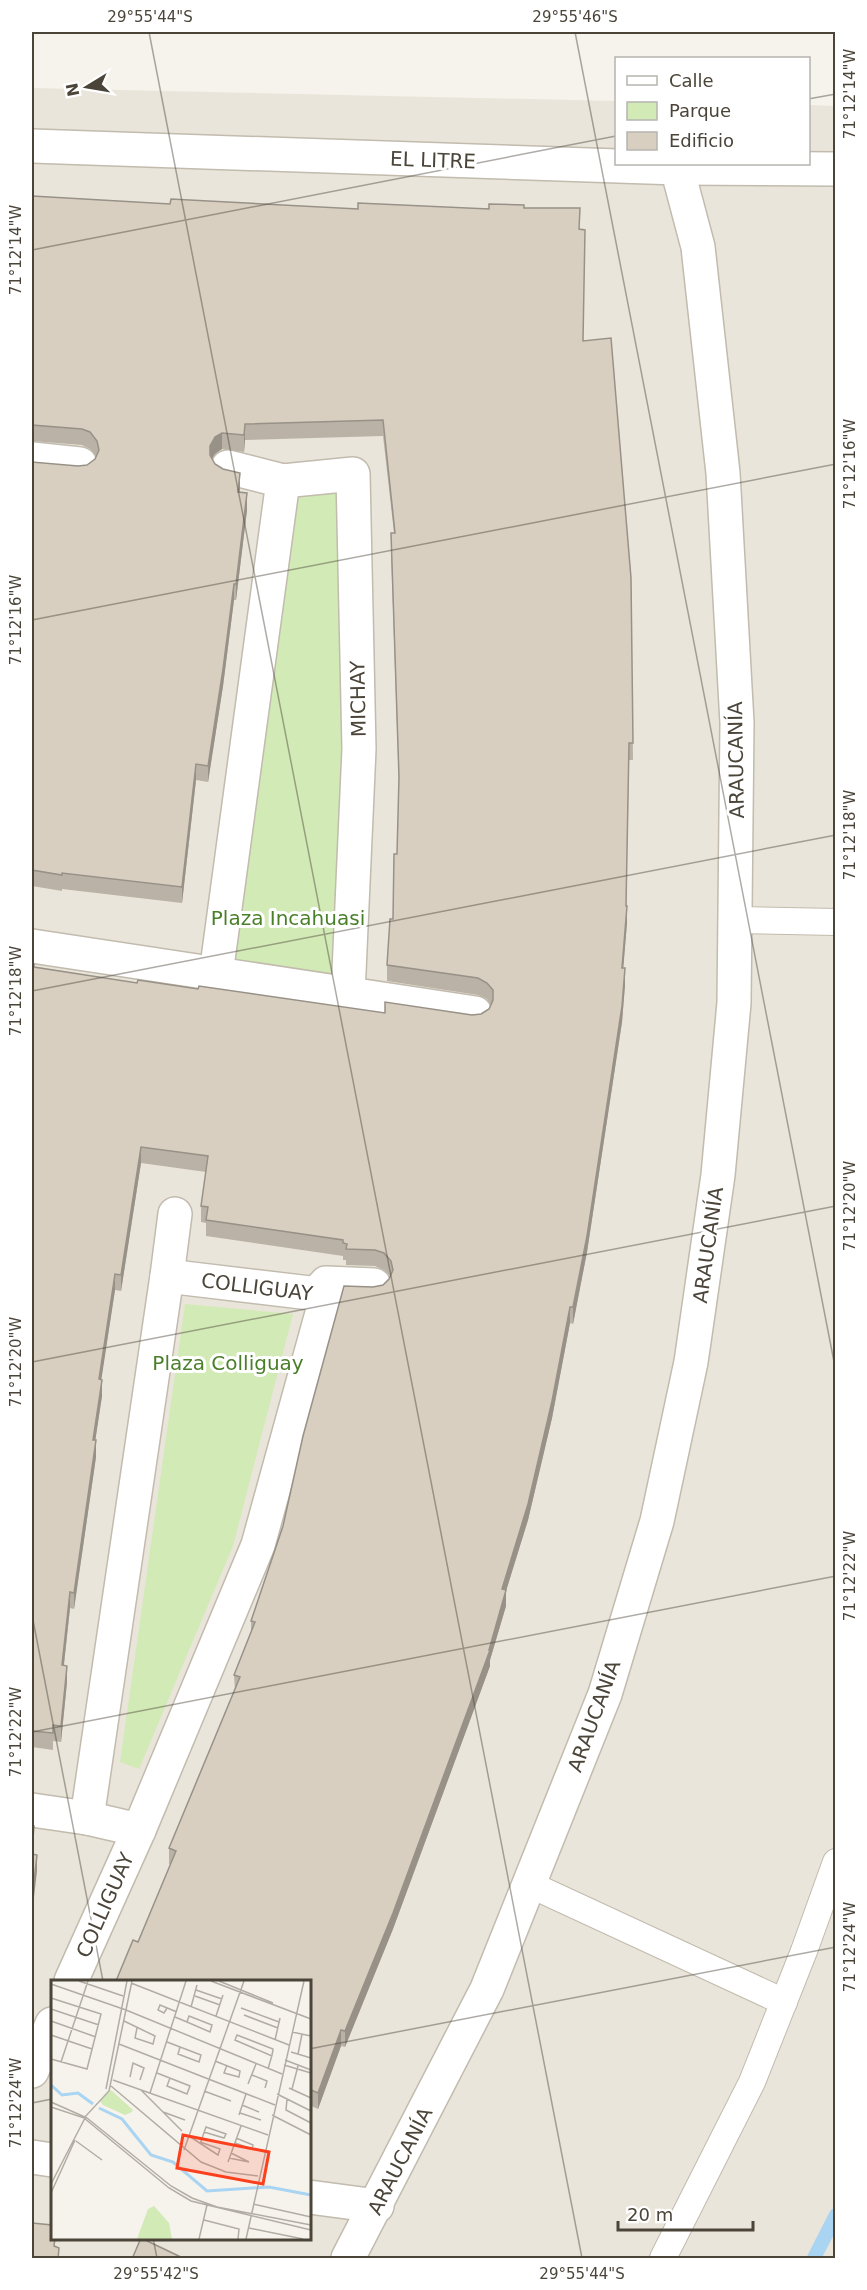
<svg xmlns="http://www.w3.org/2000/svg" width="867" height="2290" font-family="'DejaVu Sans',sans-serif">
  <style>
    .residential { fill: #eae5da; fill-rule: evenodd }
    .green { fill: #d2eab5 }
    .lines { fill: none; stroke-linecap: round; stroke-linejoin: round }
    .stream { stroke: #a9d4f2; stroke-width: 14 }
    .lane-casing { stroke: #c2bbae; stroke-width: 28 }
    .street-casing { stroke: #c2bbae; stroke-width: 36 }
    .lane { stroke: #fff; stroke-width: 26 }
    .street { stroke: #fff; stroke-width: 33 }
    .wall { fill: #bab2a6 }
    .shaded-wall { fill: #979187 }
    .building { fill: #d8cfc1; stroke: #979187; stroke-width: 1.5 }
    .ticks { fill: none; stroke: #4b4439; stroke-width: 1.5; stroke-opacity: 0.45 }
    .labels { text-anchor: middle; stroke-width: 6; stroke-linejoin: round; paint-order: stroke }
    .street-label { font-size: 20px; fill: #4b4439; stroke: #fff }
    .park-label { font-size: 20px; fill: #4a7f2a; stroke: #fff }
    .inset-river { fill: none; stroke: #a9d4f2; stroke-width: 3 }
    .inset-road { fill: none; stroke: #b2ada4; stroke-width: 1.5 }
    .view { fill: #fc3f1d; fill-opacity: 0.15; stroke: #fc3f1d; stroke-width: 3 }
    .inset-edge { fill: none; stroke: #4b4439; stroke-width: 3 }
    .neatline { fill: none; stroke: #4b4439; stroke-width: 2 }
    .ticks-label { font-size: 15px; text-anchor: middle; fill: #4b4439 }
  </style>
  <rect width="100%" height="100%" fill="#f6f3ec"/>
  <path class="residential" d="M32 88 616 101V164H808L809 105 835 106V2258H32ZM52 1981H309V2238H52Z"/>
  <g class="green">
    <polygon points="313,493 337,494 348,728 335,981 231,958 292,500"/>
    <polygon points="185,1304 293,1314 233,1546 139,1769 120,1762"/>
  </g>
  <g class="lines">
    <polyline class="stream" points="814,2258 836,2215"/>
    <defs>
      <g id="lane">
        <polyline points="736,920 836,922"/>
        <polyline points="529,1884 784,2002"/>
        <polyline points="663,2258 752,2082 804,1951 836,1862"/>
      </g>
      <g id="street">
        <polyline points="32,146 677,168 836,169"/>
        <polyline points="32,459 80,464"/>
        <polyline points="228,467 283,481"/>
        <polyline points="32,946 475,1013"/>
        <polyline points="216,974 283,481 353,474 359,749 348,994"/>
        <polyline points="167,1276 175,1214"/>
        <polyline points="316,1294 326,1283 374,1285"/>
        <polyline points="32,1810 87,1818 139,1830"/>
        <polyline points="71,1981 139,1830 258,1545 327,1295 167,1276 87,1818"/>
        <polyline points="32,2071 52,2024"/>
        <polyline points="32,2157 52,2160"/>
        <polyline points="309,2197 377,2206"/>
        <polyline points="348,2258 487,1989 605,1694 657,1521 691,1362 718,1175 734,1003 737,723 723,473 698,247 677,168"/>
      </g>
    </defs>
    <use href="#lane" class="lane-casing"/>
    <use href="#street" class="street-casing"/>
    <use href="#lane" class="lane"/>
    <use href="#street" class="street"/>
  </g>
  <polygon class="wall" points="32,196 170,204 358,209 524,208 580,229 583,341 631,578 633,760 629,760 626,906 627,923 623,968 625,985 622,1022 587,1252 573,1324 570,1323 552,1418 528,1520 506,1591 506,1606 490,1660 490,1666 393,1929 345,2047 341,2046 318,2109 309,2105 309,1981 138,1942 171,1865 169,1864 169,1848 235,1691 234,1675 251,1632 251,1621 373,1287 383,1285 389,1279 390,1276 384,1270 375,1266 346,1265 346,1260 343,1260 343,1256 206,1236 206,1223 201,1222 201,1206 206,1172 141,1163 121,1291 115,1290 101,1379 102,1396 95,1440 96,1457 74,1609 70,1608 64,1665 67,1682 61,1742 53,1741 53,1750 32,1747 32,964 34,967 137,983 198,989 385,1013 472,1015 481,1014 489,1009 491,1005 487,999 478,995 387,981 387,965 393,919 397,854 399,786 391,550 391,533 394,533 383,436 245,440 244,452 222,449 215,454 212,459 215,464 240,489 239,493 247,510 236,600 234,600 223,686 208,782 196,780 182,903 62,889 62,891 32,886 32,462 78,466 87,465 95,459 96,456 90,449 82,445 32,441"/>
  <g class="shaded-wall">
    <polygon points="245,424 245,440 244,452 244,435"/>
    <polygon points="222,433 222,449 215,454 210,462 210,446 215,437"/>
    <polygon points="240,473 240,489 238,509 238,492"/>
    <polygon points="247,493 247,510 236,600 236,584"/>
    <polygon points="234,584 234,600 223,686 208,782 208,766"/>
    <polygon points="196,764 196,780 182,903 182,887"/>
    <polygon points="627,906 627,923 622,984 622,968"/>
    <polygon points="625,968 625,985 622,1022 587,1252 573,1324 573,1307"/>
    <polygon points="141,1147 141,1163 121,1291 121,1275"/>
    <polygon points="115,1274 115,1290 99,1395 99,1379"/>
    <polygon points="570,1307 570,1323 552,1418 528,1520 506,1591 506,1606 490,1660 490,1666 393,1929 345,2047 345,2031 489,1650 502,1589"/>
    <polygon points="102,1380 102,1396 93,1456 93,1440"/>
    <polygon points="96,1440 96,1457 74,1609 74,1593"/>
    <polygon points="70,1592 70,1608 62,1681 62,1665"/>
    <polygon points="67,1666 67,1682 61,1742 61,1726"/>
    <polygon points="34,1826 34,1843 32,1866 32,1850"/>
    <polygon points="37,1855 37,1871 32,1915 32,1899"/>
    <polygon points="341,2030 341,2046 318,2109 318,2093"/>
  </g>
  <g class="building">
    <polygon points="32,196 170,204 171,199 358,209 358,203 489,209 489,204 524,205 524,208 580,208 579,229 585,230 583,341 611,338 631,578 633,743 629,743 626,906 627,906 622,968 625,968 622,1006 587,1236 573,1307 570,1307 552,1401 528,1504 502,1589 506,1590 489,1650 490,1650 393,1913 345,2031 341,2030 318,2093 309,2089 309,1981 116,1981 133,1940 138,1942 176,1851 169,1848 240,1677 234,1675 255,1622 251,1621 283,1526 303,1436 344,1286 373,1287 383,1285 389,1279 393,1270 391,1261 384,1253 375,1250 346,1249 347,1244 343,1243 343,1240 206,1220 208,1207 201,1206 208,1156 141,1147 121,1275 115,1274 99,1379 102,1380 93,1440 96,1440 74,1593 70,1592 62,1665 67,1666 61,1726 53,1725 53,1733 32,1731 32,964 34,964 34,967 137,983 138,980 198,989 199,986 385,1013 385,1002 472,1015 481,1014 489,1009 493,1000 493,990 487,983 478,978 387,965 390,919 393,919 394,854 397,854 399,777 391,533 395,533 383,420 245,424 244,435 222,433 215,437 210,446 210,455 215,464 223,469 240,473 238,492 247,493 236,584 234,584 223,669 208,766 196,764 182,887 62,873 62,875 32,870 32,462 78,466 87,465 95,459 99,450 97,441 90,432 82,429 32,425"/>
    <polygon points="32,1826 34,1826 32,1850"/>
    <polygon points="32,1854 37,1855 32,1899"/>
    <polygon points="32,2223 52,2225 52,2238 55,2238 54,2246 59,2248 58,2259 32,2259"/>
    <polygon points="141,2238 185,2259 132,2259"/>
  </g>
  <path class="ticks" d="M149 32 582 2258M575 32 836 1372M808 99 836 94M32 250 616 136M32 620 836 464M32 991 836 835M32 1362 836 1206M32 1615 103 1981M32 1732 836 1576M309 2049 836 1947M32 2103 52 2099M153 2238 157 2258"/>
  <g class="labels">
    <g class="street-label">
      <text transform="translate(433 160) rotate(2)" y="7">EL LITRE</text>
      <text transform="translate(358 699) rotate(-91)" y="7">MICHAY</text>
      <text transform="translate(736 760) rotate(-91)" y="7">ARAUCANÍA</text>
      <text transform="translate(708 1245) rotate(-82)" y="7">ARAUCANÍA</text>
      <text transform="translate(257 1287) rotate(7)" y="7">COLLIGUAY</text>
      <text transform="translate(594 1716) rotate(-70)" y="7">ARAUCANÍA</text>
      <text transform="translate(105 1905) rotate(-66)" y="7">COLLIGUAY</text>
      <text transform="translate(400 2161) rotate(-63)" y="7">ARAUCANÍA</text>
    </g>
    <g class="park-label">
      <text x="288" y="925">Plaza Incahuasi</text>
      <text x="228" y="1370">Plaza Colliguay</text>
    </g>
  </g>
  <g transform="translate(51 1980)">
    <rect width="260" height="260" fill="#f6f3ec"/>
    <path d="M60 110 82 130 81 132 74 135 52 125 49 121ZM103 226 118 243 121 259H86L97 229Z" fill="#d2eab5"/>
    <path class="inset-river" d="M0 105 11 115 27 113 42 124M48 128 71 139 100 175 122 182 156 211 218 207 260 215"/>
    <path class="inset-road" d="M28 1 72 16M160 1 260 39M168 1 222 23M80 3 238 65M0 4 75 30 231 94M145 10 171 19M144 16 169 25M0 18 50 34 36 89 0 79M140 27 146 5M116 28 113 33 107 30 109 25 126 32M190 28 228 42M0 29 48 45M193 35 227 48M165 36 172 15M124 37 136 42 159 52 161 45 138 36 136 42M0 41 45 57M73 41 104 56 102 64 84 58 86 48M241 52 260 56M0 55 41 69M224 60 229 38M116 62 150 75 148 82 127 74 129 67M68 64 224 125M240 72 260 78M247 74 251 54M234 80 260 90M164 81 189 91 188 97 173 93 176 85M10 82 37 1M233 85 260 93M217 89 221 75 222 70V69L186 55 184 60 221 76M106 93 139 106 136 114 116 106 119 98M201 95 216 101 214 108M79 97 82 83 93 88 89 100M62 100 217 155M197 104 205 84M60 106 150 182 175 192 207 196M238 108 260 118M55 109 76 1M241 109 247 86M90 110 131 151M153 111 180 121M99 113 135 1M226 114 260 131M236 119 235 130 260 143M0 122 36 138M191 125 208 132M0 127 33 138 58 111 81 1M112 132 134 140M189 133 210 140M188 135 195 114M221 135 260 155M33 138 118 208 140 221 260 250M36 138 120 206 141 218 166 227 260 245M138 156 167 175 169 169 149 162M25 161 51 180M184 163 201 169 202 165 185 158M149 164 155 147 175 154 173 158 153 152M133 170 193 1M178 178 198 182 180 173M177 182 190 146M0 204 34 138M0 213 24 160M202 224 260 237M153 240 188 249 187 259M198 248 252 259M148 259 156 225M195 259 253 1"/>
    <path class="view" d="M132 155 218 172 212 204 126 188Z"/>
    <rect width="260" height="260" class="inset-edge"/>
  </g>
  <rect width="867" height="2290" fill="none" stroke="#ffffff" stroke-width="66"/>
  <rect x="615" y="57" width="195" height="108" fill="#ffffff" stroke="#b7b4b0" stroke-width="1.5"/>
  <rect x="627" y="76" width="30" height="9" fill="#ffffff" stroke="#b7b4b0" stroke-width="1.5"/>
  <text x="669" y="87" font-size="18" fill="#4b4439">Calle</text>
  <rect x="627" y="102" width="30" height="18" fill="#d2eab5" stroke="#b7b4b0" stroke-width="1.5"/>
  <text x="669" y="117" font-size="18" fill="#4b4439">Parque</text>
  <rect x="627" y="132" width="30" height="18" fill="#d8cfc1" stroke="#b7b4b0" stroke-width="1.5"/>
  <text x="669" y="147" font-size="18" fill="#4b4439">Edificio</text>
  <g transform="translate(87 87) rotate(259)" stroke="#ffffff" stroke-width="4.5" paint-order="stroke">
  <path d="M0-4.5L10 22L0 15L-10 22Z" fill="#4b4439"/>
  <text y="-9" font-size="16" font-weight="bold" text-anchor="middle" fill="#4b4439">N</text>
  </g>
  <path d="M618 2221v9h135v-9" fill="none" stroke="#4b4439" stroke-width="3"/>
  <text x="627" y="2221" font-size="18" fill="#4b4439" stroke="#ffffff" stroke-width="4.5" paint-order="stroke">20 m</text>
  <rect x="33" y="33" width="801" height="2224" class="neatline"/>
  <g class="ticks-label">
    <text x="150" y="22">29°55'44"S</text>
    <text x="575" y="22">29°55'46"S</text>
    <text transform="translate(850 94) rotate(-90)" y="5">71°12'14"W</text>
    <text transform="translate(16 250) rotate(-90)" y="5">71°12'14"W</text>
    <text transform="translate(850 464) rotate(-90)" y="5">71°12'16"W</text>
    <text transform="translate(16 620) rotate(-90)" y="5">71°12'16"W</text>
    <text transform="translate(850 835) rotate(-90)" y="5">71°12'18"W</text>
    <text transform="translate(16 991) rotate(-90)" y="5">71°12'18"W</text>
    <text transform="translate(850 1206) rotate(-90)" y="5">71°12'20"W</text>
    <text transform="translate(16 1362) rotate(-90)" y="5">71°12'20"W</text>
    <text transform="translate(850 1576) rotate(-90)" y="5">71°12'22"W</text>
    <text transform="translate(16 1732) rotate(-90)" y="5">71°12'22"W</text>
    <text transform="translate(850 1947) rotate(-90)" y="5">71°12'24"W</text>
    <text transform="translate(16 2103) rotate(-90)" y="5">71°12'24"W</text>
    <text x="156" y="2279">29°55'42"S</text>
    <text x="582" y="2279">29°55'44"S</text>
  </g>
</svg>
